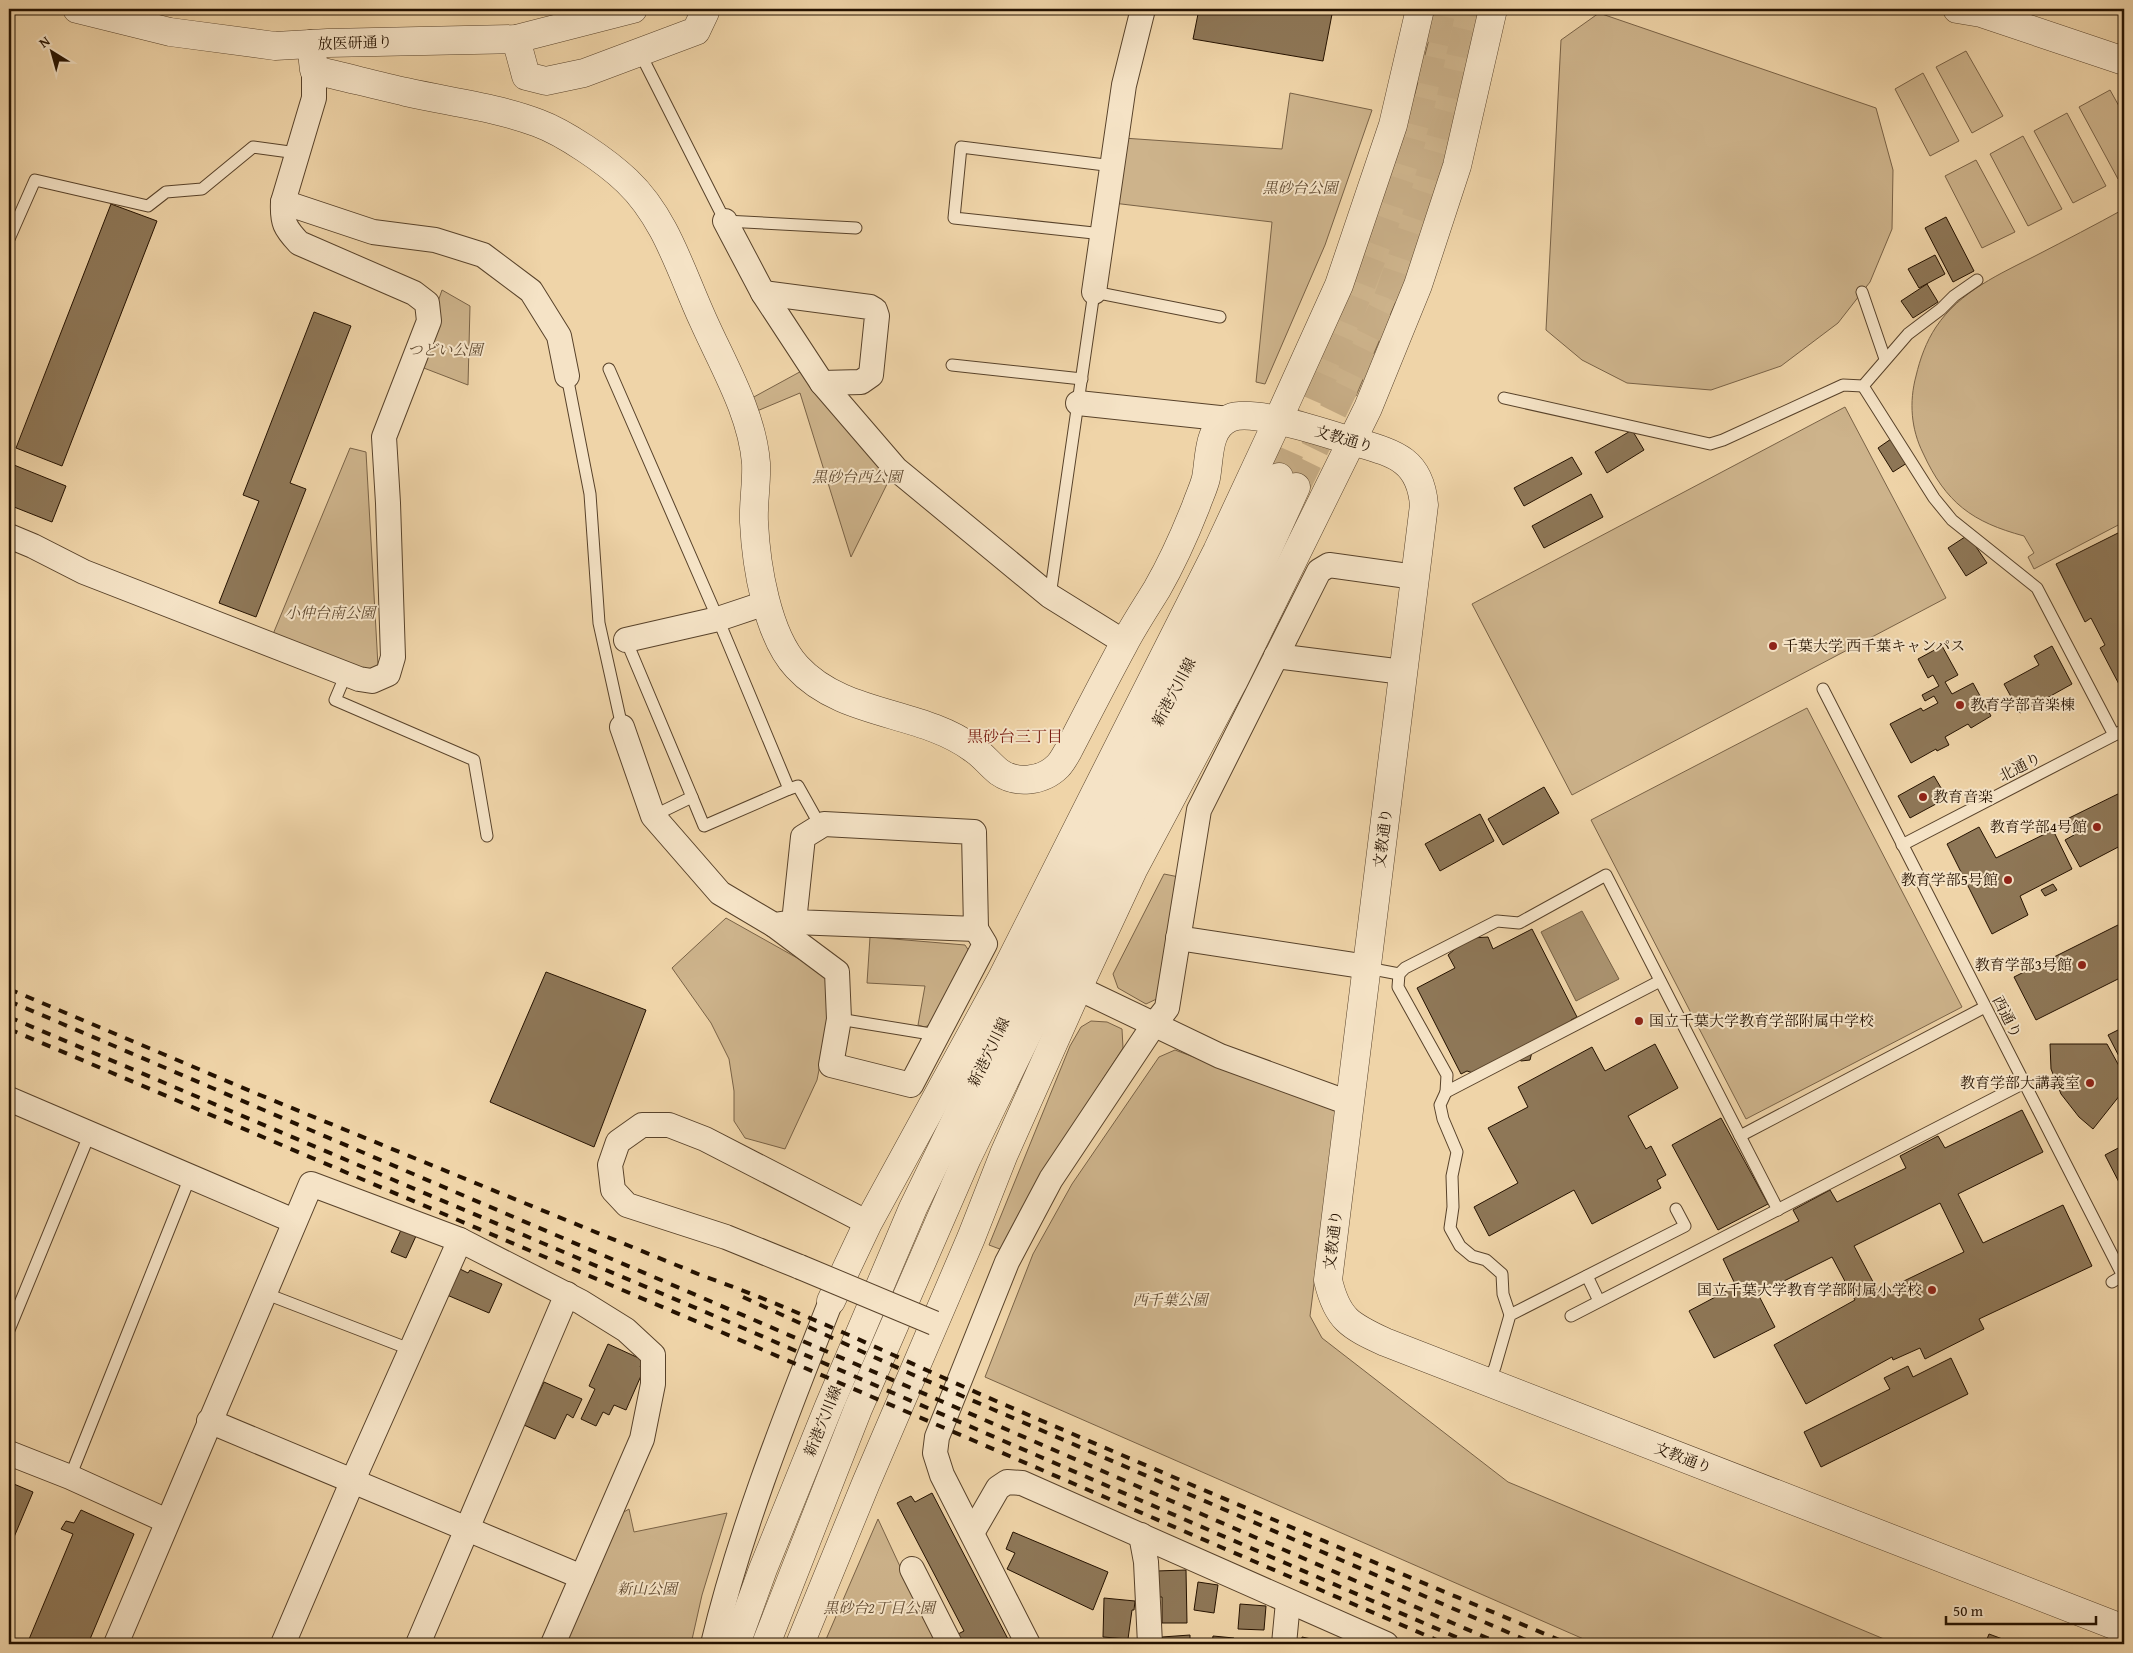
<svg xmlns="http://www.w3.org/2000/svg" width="2133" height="1653" font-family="'Gentium Book Plus','Noto Serif JP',serif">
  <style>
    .green { fill: #cdb38b; stroke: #796246 }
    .water { fill: #aa926f; stroke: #755f43 }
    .building { fill: #8e7757; stroke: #251200; fill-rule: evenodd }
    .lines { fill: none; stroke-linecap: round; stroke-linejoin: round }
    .tertiary-tunnel { stroke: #c7ad86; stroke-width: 28; stroke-dasharray: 28 14; stroke-linecap: butt }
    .service-casing { stroke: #58422a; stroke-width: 13 }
    .minor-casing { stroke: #58422a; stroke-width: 26 }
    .tertiary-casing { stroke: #58422a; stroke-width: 29 }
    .service { stroke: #f5e3c6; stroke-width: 11 }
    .minor { stroke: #f5e3c6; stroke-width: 24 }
    .tertiary { stroke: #f5e3c6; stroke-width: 28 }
    .rail { stroke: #251200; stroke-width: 4; stroke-dasharray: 9 9; stroke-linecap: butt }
    .minor-bridge-casing { stroke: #58422a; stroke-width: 26; stroke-linecap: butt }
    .minor-bridge { stroke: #f5e3c6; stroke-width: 24 }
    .poi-dot { fill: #8f2418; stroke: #f5e3c6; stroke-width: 2 }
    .labels { text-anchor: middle; stroke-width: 4; stroke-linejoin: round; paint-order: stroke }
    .street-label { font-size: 15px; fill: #251200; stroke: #f5e3c6 }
    .park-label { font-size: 15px; font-style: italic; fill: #604a31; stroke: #f5e3c6 }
    .poi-label { font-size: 15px; fill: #251200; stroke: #f5e3c6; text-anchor: end }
    .neighbourhood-label { font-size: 16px; fill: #7a1f14; stroke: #f5e3c6 }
  </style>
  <rect width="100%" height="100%" fill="#efd4a8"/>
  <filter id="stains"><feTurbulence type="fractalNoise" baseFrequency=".004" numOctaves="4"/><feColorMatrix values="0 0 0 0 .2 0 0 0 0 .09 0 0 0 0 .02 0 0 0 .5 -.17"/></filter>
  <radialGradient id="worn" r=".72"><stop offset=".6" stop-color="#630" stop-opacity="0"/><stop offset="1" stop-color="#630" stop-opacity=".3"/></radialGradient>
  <g class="green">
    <polygon points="1439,9 1482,9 1481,19 1429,223 1356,396 1306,382 1413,101 1434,20"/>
    <polygon points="1599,13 1876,108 1893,170 1892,229 1870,282 1838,323 1781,366 1711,390 1627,383 1582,360 1546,330 1561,40"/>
    <polygon points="1966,51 2003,116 1972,133 1936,67"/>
    <polygon points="1923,73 1959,141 1930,156 1895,89"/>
    <polygon points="2110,90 2124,115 2124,176 2118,179 2079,107"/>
    <polygon points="1290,93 1372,110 1325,245 1265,384 1256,382 1272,222 1113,203 1123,138 1282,149"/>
    <polygon points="2067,113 2106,186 2073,203 2034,131"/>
    <polygon points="2023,136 2062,209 2028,226 1990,154"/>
    <polygon points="1976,160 2015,232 1982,248 1945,176"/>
    <path d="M2124 209V522L2034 569 2028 557 2034 553 2024 536C1972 522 1946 503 1923 453 1911 429 1909 402 1916 376 1920 359 1926 342 1936 327 1960 291 2000 274 2037 255 2066 240 2095 225 2124 209Z"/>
    <polygon points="442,290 470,306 468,385 416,365"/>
    <polygon points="807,368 893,472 851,557 800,393 757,411 752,398"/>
    <polygon points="1845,407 1946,598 1572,795 1472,604"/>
    <polygon points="350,448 366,452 378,666 365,675 271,639"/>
    <polygon points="1807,708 1962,1007 1746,1119 1591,820"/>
    <polygon points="1164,874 1184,878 1165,995 1146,1004 1118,988 1113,974"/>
    <polygon points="726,918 831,977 833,999 817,1080 785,1149 745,1138 734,1121 734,1091 729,1059 711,1023 672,968"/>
    <polygon points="870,937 965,945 971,954 935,1022 925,1027 918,1025 925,986 867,983"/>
    <polygon points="1091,1021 1107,1022 1122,1029 1123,1048 1044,1170 1005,1251 989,1245 1070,1046 1081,1027"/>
    <polygon points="1175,1050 1336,1110 1310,1316 1322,1338 1508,1482 1896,1644 1595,1644 985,1377 1033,1254 1072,1184 1159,1057"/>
    <polygon points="629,1509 634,1532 727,1513 702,1595 691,1644 563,1644 617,1516"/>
    <polygon points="878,1519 936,1644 824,1644"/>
  </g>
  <polygon class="water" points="1582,911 1619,979 1576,1001 1541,932"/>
  <g class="building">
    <polygon points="1199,9 1333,9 1323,61 1193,39"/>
    <polygon points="111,204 157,221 62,466 16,448"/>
    <polygon points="1946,217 1974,271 1953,282 1925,228"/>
    <polygon points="1935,255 1945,274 1919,288 1908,269"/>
    <polygon points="1927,284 1938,302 1913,318 1901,301"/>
    <polygon points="314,312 351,326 290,483 306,489 256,617 219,603 259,501 243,495"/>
    <polygon points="1632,430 1644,450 1607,473 1595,452"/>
    <polygon points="1891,439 1907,463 1893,472 1878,448"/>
    <polygon points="1572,457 1582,474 1524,506 1514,488"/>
    <polygon points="9,463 66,486 52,522 9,505"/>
    <polygon points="1591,494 1603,517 1544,548 1532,526"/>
    <polygon points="2124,530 2124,688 2122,690 2100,648 2105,645 2091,618 2085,622 2056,564"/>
    <polygon points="1968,535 1987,563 1966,576 1948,548"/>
    <polygon points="1942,646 1958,675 1945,682 1952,694 1973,683 1991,716 1971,728 1968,724 1945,737 1949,745 1937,751 1936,749 1911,763 1890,724 1921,708 1923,711 1938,703 1934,696 1925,701 1922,695 1939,686 1933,675 1928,678 1918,659"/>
    <polygon points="2052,646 2072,684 2020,713 2004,684 2039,665 2034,656"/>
    <polygon points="1934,776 1947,798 1910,818 1898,796"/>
    <polygon points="1544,787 1559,813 1503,845 1488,819"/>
    <polygon points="2124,791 2124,844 2080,867 2065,840 2074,835 2065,820"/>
    <polygon points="1480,814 1494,841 1440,871 1425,844"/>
    <polygon points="1979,827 1996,858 2053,830 2072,869 2020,896 2028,915 1992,934 1947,844"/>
    <polygon points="2053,884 2057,890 2045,896 2041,890"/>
    <polygon points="2124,922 2124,976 2036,1020 2014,977"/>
    <polygon points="1532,929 1577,1017 1571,1020 1567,1033 1532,1052 1530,1060 1521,1061 1517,1058 1481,1076 1467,1071 1461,1074 1417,988 1455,968 1448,955 1462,943 1472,938 1488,937 1493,949"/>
    <polygon points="546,972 646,1010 594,1147 490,1102"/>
    <polygon points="2124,1027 2124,1066 2108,1035"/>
    <polygon points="1655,1044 1678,1088 1628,1116 1646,1149 1651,1146 1666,1175 1657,1180 1661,1188 1592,1224 1574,1190 1489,1236 1474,1207 1518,1183 1488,1128 1528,1107 1518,1087 1592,1047 1605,1071"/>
    <polygon points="2050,1044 2107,1044 2124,1075 2124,1090 2093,1129 2079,1117 2061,1094 2051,1069"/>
    <path d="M2022 1110 2043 1152 1958 1194 1983 1243 2063 1205 2092 1266 1979 1319 1984 1329 1925 1359 1920 1348 1893 1360 1892 1357 1806 1404 1774 1345 1855 1300 1832 1257 1758 1294 1775 1327 1714 1358 1689 1311 1736 1286 1723 1259 1799 1221 1793 1210 1830 1190 1837 1202 1906 1168 1900 1156 1938 1136 1945 1148ZM1940 1203 1964 1252 1879 1293 1854 1246Z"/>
    <polygon points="1721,1118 1768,1204 1718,1230 1672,1145"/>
    <polygon points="2124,1145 2124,1192 2105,1155"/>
    <polygon points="401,1230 416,1236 406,1258 391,1252"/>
    <polygon points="458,1268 468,1273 470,1270 502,1284 489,1313 447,1295"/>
    <polygon points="608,1344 643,1360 640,1367 644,1369 626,1410 614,1405 609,1415 603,1412 596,1426 581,1419 595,1389 589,1386"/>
    <polygon points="1951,1358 1968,1394 1821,1467 1804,1432 1890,1389 1884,1378 1908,1366 1913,1377"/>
    <polygon points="544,1382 582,1399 573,1418 567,1414 555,1439 524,1425"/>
    <polygon points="9,1482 33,1492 9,1549"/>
    <polygon points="932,1493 1009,1641 1004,1644 972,1644 970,1641 963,1644 958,1634 964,1631 897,1503 911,1496 915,1502"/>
    <polygon points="81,1510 134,1534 88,1644 27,1644 73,1534 61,1529 66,1521 74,1523"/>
    <polygon points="1013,1532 1108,1572 1093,1610 1007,1569 1015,1553 1006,1549"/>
    <polygon points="1186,1570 1187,1623 1162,1623 1162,1597 1157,1597 1156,1571"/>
    <polygon points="1198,1582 1218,1585 1214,1613 1194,1610"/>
    <polygon points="1104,1598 1135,1601 1134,1610 1132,1610 1128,1639 1103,1637"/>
    <polygon points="1240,1604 1266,1606 1264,1630 1238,1629"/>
    <polygon points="1989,1634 2016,1644 1985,1644"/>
    <polygon points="1190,1635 1190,1644 1163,1644 1162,1637"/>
    <polygon points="1213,1636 1234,1638 1233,1644 1212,1644"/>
    <polygon points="1302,1637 1316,1640 1316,1642 1331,1644 1301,1644"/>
  </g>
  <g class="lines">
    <g class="tertiary-tunnel">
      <path d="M1279 477C1321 380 1366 283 1399 182 1418 125 1429 67 1442 9"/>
      <polyline points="1296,487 1388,298 1428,182 1448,110 1471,9"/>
    </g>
    <defs>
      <g id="service">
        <polyline points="640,53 725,221 856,228"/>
        <polyline points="1103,234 954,218 961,147 1113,166"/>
        <polyline points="9,239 35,180 148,206 166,192 202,189 253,147 297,153"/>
        <polyline points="1862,292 1885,359"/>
        <polyline points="952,365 1082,379"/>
        <polyline points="609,369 718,619 789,789 704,826 692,797"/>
        <polyline points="567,376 590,494 599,623 622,727"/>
        <polyline points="1863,386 1934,498 1952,520 2037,588 2114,735"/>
        <polyline points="1504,398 1710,444 1723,440 1843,385 1863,386 1908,334 1941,309 1954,296 1977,280"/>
        <polyline points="1050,596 1094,292 1220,317"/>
        <polyline points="626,640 692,797 653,816"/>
        <polyline points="346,674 335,700 474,760 487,836"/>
        <polyline points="1823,689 2124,1278"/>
        <polyline points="789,789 798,786 821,827"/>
        <polyline points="1902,845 2124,730"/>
        <polyline points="1378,970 1399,974 1405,968 1497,921 1519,923 1606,875 1778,1210"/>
        <polyline points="1399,974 1398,987 1447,1075 1446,1092 1440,1105 1443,1119 1457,1152 1452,1176 1453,1207 1450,1228 1460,1246 1472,1256 1486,1260 1502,1274 1503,1294 1510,1315"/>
        <polyline points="839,1019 937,1035"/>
        <polyline points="1446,1092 1660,981"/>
        <polyline points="1740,1136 1985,1007"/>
        <polyline points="1587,1276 1599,1301"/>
        <polyline points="2112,1282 2124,1275"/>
        <polyline points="264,1293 412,1350"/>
        <polyline points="1571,1316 2024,1083"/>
        <polyline points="9,1330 90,1133"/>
        <polyline points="1488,1383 1495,1367 1510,1315 1685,1226 1676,1209"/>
        <polyline points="70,1477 190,1177"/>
      </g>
      <g id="minor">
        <polyline points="283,202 373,232 435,240 483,255 531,291 559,336 567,376"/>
        <polyline points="725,221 763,293 822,383 896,469 1050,596 1124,642"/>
        <polyline points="1094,292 1124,85 1143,9"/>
        <polyline points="763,293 870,307 875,310 877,316 871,375 861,382 822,383"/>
        <polyline points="1078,403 1229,419"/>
        <path d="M9 536 33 546 84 572 359 679 372 681 388 674 393 657 388 503 384 437 429 321 427 303 414 293 299 243C285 228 282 223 283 202L314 98V70"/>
        <polyline points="626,640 718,619 766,603"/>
        <polyline points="1276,656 1403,672"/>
        <polyline points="622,727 653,816 720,893 774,925 794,922 976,929 974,832 824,824 803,837 794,922"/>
        <polyline points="774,925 837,972 839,1019 831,1065 911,1085 985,944 976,929"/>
        <polyline points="1178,938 1368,967"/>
        <polyline points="1078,988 1220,1056 1349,1103"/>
        <polyline points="9,1099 294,1221"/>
        <polyline points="800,1267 726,1237 627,1205 613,1190 610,1165 618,1142 642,1125 669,1125 705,1139 868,1223"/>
        <polyline points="209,1421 582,1577"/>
        <polyline points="9,1453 70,1477 167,1521"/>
        <polyline points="972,1533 998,1488 1007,1482 1022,1483 1386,1644"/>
        <polyline points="1141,1535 1146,1562 1150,1644"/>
        <polyline points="912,1569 950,1644"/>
        <polyline points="116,1644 311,1184 460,1240 581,1302 626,1330 653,1355 653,1384 642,1439 553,1644"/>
        <polyline points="283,1644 353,1480 460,1240"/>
        <polyline points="418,1644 567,1294"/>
        <path d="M713 1644C741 1527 787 1413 831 1301"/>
        <polyline points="1028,1644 942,1475 935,1453 937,1437 1007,1262 1051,1179 1153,1026 1167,1008 1199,810 1319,571 1329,565 1415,577"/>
        <polyline points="1284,1644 1288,1602"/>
      </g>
      <g id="tertiary">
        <polyline points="77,9 170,32 275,46 328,43 516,39 633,9"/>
        <polyline points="1957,9 1981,13 2124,61"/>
        <polyline points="516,39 526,76 546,81 584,73 696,31 705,12 704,9"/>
        <path d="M311 44 314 70C345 77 375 85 406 92 450 102 496 107 538 123 565 133 606 161 627 181 666 218 681 272 703 320 723 365 752 413 756 463 757 483 753 503 754 522 756 565 767 635 797 667 843 717 920 710 972 748 982 754 989 764 999 772 1016 784 1042 782 1058 766 1062 762 1065 756 1068 751 1086 716 1105 679 1124 644 1134 625 1146 607 1157 589 1172 563 1185 534 1196 506 1199 497 1204 487 1206 478 1210 457 1207 428 1230 418 1254 408 1326 434 1352 441 1393 453 1420 458 1424 505L1328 1280C1337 1319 1350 1326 1385 1342L2124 1629"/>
        <polyline points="831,1301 868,1223 1002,978 1217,551 1278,420 1339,285 1393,125 1420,9"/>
        <polyline points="736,1644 763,1569 829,1406 913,1208 1065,895 1202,639 1279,477"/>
        <polyline points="766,1644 858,1409 967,1158 1095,895 1226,641 1296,487"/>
        <polyline points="800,1644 866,1483 971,1238 1004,1154 1078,988 1133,870 1233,682 1368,408 1418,285 1457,166 1493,9"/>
      </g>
    </defs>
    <use href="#service" class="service-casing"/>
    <use href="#minor" class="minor-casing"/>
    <use href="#tertiary" class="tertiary-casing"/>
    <use href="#service" class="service"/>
    <use href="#minor" class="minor"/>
    <use href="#tertiary" class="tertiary"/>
    <g class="rail">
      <path d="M9 989 260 1095 703 1276C806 1312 903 1361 1003 1404 1191 1485 1380 1565 1569 1644"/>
      <polyline points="9,1001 752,1319 1501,1644"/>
      <polyline points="9,1017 750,1331 1472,1644"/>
      <polyline points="9,1029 747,1343 1446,1644"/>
      <polyline points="743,1297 909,1373 1535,1644"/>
    </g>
    <defs>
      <polyline id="minor-bridge" points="800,1267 934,1323"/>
    </defs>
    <use href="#minor-bridge" class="minor-bridge-casing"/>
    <use href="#minor-bridge" class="minor-bridge"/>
  </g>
  <g class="poi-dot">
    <circle cx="1773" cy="646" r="5"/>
    <circle cx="1960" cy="705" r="5"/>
    <circle cx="1923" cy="797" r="5"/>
    <circle cx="2097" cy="827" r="5"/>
    <circle cx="2008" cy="880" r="5"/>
    <circle cx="2082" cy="965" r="5"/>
    <circle cx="1639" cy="1021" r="5"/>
    <circle cx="2090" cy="1083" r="5"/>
    <circle cx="1932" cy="1290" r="5"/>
  </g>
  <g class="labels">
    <g class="street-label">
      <text transform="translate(355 43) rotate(-2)" y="5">放医研通り</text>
      <text transform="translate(1344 439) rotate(16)" y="5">文教通り</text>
      <text transform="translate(1174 692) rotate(-62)" y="5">新港穴川線</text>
      <text transform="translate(2020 767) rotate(-27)" y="5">北通り</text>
      <text transform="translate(1383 838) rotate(-83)" y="5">文教通り</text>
      <text transform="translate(2007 1017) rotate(63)" y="5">西通り</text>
      <text transform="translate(989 1052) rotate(-64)" y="5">新港穴川線</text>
      <text transform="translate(1333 1240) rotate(-83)" y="5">文教通り</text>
      <text transform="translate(823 1421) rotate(-68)" y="5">新港穴川線</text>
      <text transform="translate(1683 1458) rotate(21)" y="5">文教通り</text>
    </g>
    <g class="park-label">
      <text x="1300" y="193">黒砂台公園</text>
      <text x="445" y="355">つどい公園</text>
      <text x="857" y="482">黒砂台西公園</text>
      <text x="330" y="618">小仲台南公園</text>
      <text x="1170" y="1305">西千葉公園</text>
      <text x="647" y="1594">新山公園</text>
      <text x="879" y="1613">黒砂台2丁目公園</text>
    </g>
    <g class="poi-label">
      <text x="1783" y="651" text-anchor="start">千葉大学 西千葉キャンパス</text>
      <text x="1970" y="710" text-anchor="start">教育学部音楽棟</text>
      <text x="1933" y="802" text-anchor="start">教育音楽</text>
      <text x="2087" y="832">教育学部4号館</text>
      <text x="1998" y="885">教育学部5号館</text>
      <text x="2072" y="970">教育学部3号館</text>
      <text x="1649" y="1026" text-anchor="start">国立千葉大学教育学部附属中学校</text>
      <text x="2080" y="1088">教育学部大講義室</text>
      <text x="1922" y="1295">国立千葉大学教育学部附属小学校</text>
    </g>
    <g class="neighbourhood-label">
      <text x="1015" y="742">黒砂台三丁目</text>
    </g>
  </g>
  <rect width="2133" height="1653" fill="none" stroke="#efd4a8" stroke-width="30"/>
  <rect x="10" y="10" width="2113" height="1633" fill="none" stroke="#251200" stroke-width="2.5"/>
  <rect x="15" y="15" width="2103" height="1623" fill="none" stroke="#251200"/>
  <g transform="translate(52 52) rotate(323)" stroke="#f5e3c6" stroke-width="4" paint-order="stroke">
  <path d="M0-4L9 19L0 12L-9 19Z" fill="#251200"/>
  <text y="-8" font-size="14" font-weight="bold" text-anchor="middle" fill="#251200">N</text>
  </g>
  <path d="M1946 1616v8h150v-8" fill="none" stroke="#251200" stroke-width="2.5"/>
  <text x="1953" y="1616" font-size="15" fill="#251200" stroke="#f5e3c6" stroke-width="4" paint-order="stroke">50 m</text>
  <rect width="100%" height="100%" filter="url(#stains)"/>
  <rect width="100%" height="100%" fill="url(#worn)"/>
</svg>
